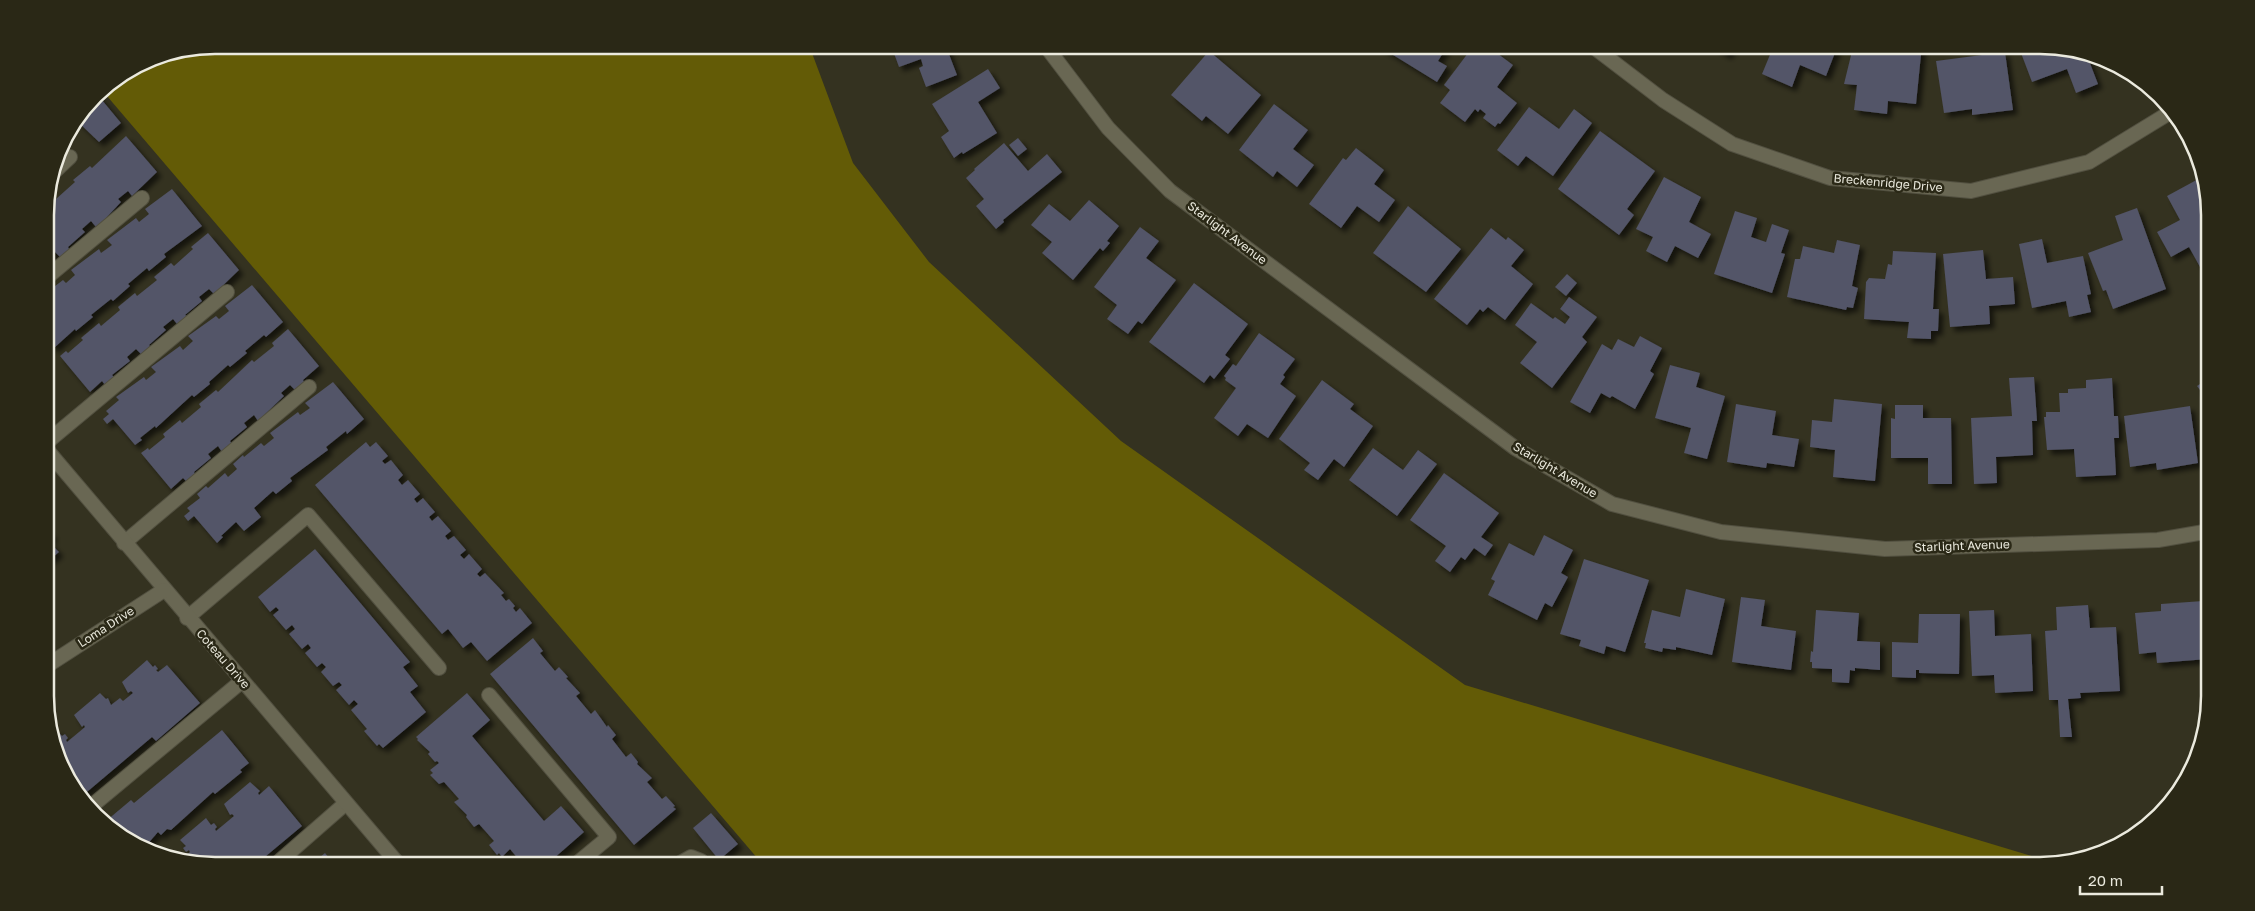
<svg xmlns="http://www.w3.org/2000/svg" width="2255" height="911" font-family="'Golos Text',sans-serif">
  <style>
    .green { fill: #635b06 }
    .building { fill: #525467; filter: url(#shadow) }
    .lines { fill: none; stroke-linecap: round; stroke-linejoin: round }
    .service-casing { stroke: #525040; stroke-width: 16 }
    .minor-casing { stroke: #525040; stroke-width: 16 }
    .service { stroke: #696753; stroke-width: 14 }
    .minor { stroke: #696753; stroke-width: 14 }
    .labels { text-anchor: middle; stroke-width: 5; stroke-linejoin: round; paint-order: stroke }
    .street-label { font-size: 12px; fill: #ebeade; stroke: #2a2816 }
    .rim { fill: none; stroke: #ebeade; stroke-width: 2.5 }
  </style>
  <defs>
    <filter id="shadow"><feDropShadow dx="4.5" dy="4.5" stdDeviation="2.5" flood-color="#0009"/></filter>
  </defs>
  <rect width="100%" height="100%" fill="#343220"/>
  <polygon class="green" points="214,45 809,45 853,163 929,262 1121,441 1465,685 2058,864 764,866 101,89 150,58"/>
  <g class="building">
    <polygon points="891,45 956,45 947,49 957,75 926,87 919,68 923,66 921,59 899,67"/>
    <polygon points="1377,45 1448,45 1438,61 1447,66 1437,82"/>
    <polygon points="1474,45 1486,45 1513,65 1497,87 1517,103 1500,124 1498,123 1495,127 1483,118 1486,114 1480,109 1478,112 1475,109 1465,122 1440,103 1450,90 1444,85"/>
    <polygon points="1712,45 1734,45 1727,55"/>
    <polygon points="1774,45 1838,45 1826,76 1800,65 1792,87 1762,74"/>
    <polygon points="1863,45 1922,45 1916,104 1888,101 1887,114 1854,110 1857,85 1844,84 1853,47 1863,48"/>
    <polygon points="2018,45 2041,45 2086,53 2098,84 2076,93 2067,69 2032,82"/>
    <polygon points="1209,51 1261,95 1228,134 1206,116 1202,121 1171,95"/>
    <polygon points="2005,52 2013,110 1972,115 1972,109 1944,113 1936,61"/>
    <polygon points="988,69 1000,88 978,102 997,133 963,154 962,152 954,158 941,137 949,131 932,104"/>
    <polygon points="97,94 121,123 99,142 77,121"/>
    <polygon points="1274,104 1308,130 1293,149 1314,165 1297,187 1277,171 1273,177 1239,150"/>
    <polygon points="1529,107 1559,129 1574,109 1592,123 1553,176 1526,156 1518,166 1497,150"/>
    <polygon points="1600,131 1655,171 1627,209 1634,215 1619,235 1558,189"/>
    <polygon points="126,136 157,172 132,196 128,191 118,199 121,202 106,218 96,227 91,221 82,229 85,232 68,247 69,249 60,257 55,252 46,260 49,263 46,266 45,204 54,197 56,199 75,182 73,180 90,166 92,168"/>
    <polygon points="1018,138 1027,149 1018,156 1009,145"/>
    <polygon points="1004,143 1028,171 1047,154 1062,172 1003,220 1004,222 996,229 976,206 984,199 966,178 975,170 974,169"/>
    <polygon points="1356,148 1384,170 1374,184 1395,200 1379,222 1357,206 1341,228 1309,204 1343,158 1346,160"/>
    <polygon points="1664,177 1701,197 1689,222 1711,234 1698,258 1675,246 1667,262 1646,251 1653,237 1636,229"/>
    <polygon points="2202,177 2209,192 2209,262 2200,267 2189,247 2171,257 2157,232 2180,220 2167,196"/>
    <polygon points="172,189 202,226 164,254 166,257 149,271 147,268 128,284 130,286 113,301 111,299 91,315 93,317 76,331 75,329 54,348 46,339 46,293 63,280 66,283 75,275 71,270 99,249 101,253 112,245 107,240 136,218 139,222 149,214 145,209"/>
    <polygon points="1089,200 1119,226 1107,241 1110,243 1103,251 1100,248 1073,280 1042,253 1052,242 1031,225 1049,204 1070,221"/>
    <polygon points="1408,206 1461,249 1426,292 1373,253"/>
    <polygon points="2137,208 2166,289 2113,309 2106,290 2103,291 2088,253 2123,240 2115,216"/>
    <polygon points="1735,211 1757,218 1751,237 1766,242 1772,224 1789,230 1781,253 1785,254 1772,293 1714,274"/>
    <polygon points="1140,227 1159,241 1146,258 1176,280 1142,324 1138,321 1128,334 1107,319 1117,305 1094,287"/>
    <polygon points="1491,228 1506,240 1508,237 1524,250 1511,266 1533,284 1505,320 1488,307 1483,312 1480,309 1467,325 1434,299"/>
    <polygon points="208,233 239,270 214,294 209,289 199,297 202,301 185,315 187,316 177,324 173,319 163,327 166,330 149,345 150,346 141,354 136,349 127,357 130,361 112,375 114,377 105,385 102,381 90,392 60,356 66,351 68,353 83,340 81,338 99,323 101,326 120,310 118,307 135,293 137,296 157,280 154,277 171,263 174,266 193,249 191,247"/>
    <polygon points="2042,239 2047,263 2083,256 2091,294 2087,295 2091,312 2069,317 2066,301 2032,308 2019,244"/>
    <polygon points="1837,240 1860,245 1852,286 1858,288 1853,308 1847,307 1846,310 1787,297 1795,259 1800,259 1803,246 1834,253"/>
    <polygon points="1983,250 1986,279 2013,277 2015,304 1989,306 1990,324 1950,327 1943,254"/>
    <polygon points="1893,251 1936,253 1933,309 1939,309 1938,331 1931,331 1931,339 1907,338 1909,322 1864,319 1866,282 1869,278 1885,279 1888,264 1892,265"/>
    <polygon points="1567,274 1577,283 1566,296 1555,287"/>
    <polygon points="1194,283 1248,324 1225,355 1230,359 1214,379 1210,375 1204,383 1149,342"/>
    <polygon points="252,285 283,322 266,337 264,335 245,351 247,353 230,367 228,365 209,382 210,384 194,397 192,395 156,428 155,426 140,438 142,440 135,445 113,419 107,424 103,419 109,414 106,411 119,400 116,397 144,377 146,380 156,372 151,367 180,346 183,350 193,341 188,336 216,316 219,319 229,311 225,306"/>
    <polygon points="1569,297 1597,317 1582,337 1587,342 1552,388 1520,363 1537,342 1515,325 1531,303 1553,319 1555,317 1565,324 1570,317 1560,309"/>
    <polygon points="288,329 319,366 303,380 304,382 295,390 290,385 281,393 284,396 258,421 254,415 244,423 247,427 230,441 232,444 222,452 218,446 208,454 211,458 194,472 195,474 186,481 183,478 171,489 141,453 148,448 149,450 165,437 163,434 180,420 182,423 201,407 199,404 216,390 218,392 252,360 254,362 274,346 272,343"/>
    <polygon points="1259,333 1295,359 1283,375 1285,377 1280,384 1296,396 1268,438 1247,424 1238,436 1214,418 1236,388 1225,380 1226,378 1224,376 1233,364 1236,366"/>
    <polygon points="1640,336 1662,348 1650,371 1654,374 1635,409 1612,396 1610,398 1601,393 1590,413 1570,402 1602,344 1612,350 1618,339 1634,347"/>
    <polygon points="1670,365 1700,373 1696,387 1725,396 1707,459 1684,453 1691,428 1655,418"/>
    <polygon points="2034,377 2037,421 2032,421 2033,455 1996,457 1997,483 1974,484 1971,418 2012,416 2009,378"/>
    <polygon points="2112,378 2114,416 2118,416 2119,438 2114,438 2116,475 2076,477 2074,449 2047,450 2044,417 2046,417 2046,412 2060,412 2059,393 2068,393 2068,389 2086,388 2086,380"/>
    <polygon points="2209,378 2209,396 2206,398 2197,386"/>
    <polygon points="1322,380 1354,404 1350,409 1373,426 1344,467 1334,459 1318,480 1304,470 1310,463 1279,439"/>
    <polygon points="333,382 364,419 347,434 346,431 326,447 328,450 290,478 292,481 276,494 273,491 254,508 261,517 244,531 236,522 221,536 223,537 217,543 194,516 188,521 184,516 190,511 187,508 200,498 197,494 206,486 208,488 225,473 228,477 237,469 233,464 243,455 244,457 261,443 264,446 274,438 270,433 298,412 300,415 310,408 305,403"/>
    <polygon points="1834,399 1882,404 1875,481 1833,477 1835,450 1810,447 1812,420 1832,422"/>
    <polygon points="1736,404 1776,411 1772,435 1799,439 1794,467 1767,463 1766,468 1727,462"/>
    <polygon points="1895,405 1923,405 1923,418 1951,418 1952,484 1928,484 1928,458 1891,458 1891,418 1895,419"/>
    <polygon points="2190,406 2198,463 2157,470 2156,463 2130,467 2124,416"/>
    <polygon points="366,442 370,447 376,442 388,456 382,461 385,464 391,460 403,475 398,480 402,485 408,480 420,494 414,499 417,503 423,498 435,512 429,517 432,521 438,516 451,531 445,536 448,540 454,536 466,550 460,555 464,559 469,554 482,569 477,574 480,577 485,573 504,593 501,595 506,601 509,599 515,606 513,608 516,612 520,608 532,623 487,661 471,642 463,648 448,629 442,634 315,485"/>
    <polygon points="1373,448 1403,470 1418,450 1437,464 1397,516 1349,480"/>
    <polygon points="1444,473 1499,513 1481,537 1493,545 1485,556 1474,548 1465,560 1461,557 1450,572 1435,561 1446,546 1410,520"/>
    <polygon points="47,530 53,536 48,541 59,552 47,562"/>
    <polygon points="1544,535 1573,550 1561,573 1568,577 1552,607 1545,603 1537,620 1488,595 1495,581 1491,579 1509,543 1534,556"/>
    <polygon points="315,549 410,662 403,667 418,686 410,692 426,712 383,748 379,744 377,746 364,731 367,729 351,710 358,704 354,700 349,705 336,690 342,685 339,682 333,686 321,672 326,667 322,663 317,667 305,653 311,648 308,644 302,649 289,634 295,629 292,625 286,630 273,615 279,610 276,607 270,612 258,597"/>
    <polygon points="1584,559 1649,580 1625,652 1606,646 1604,654 1579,646 1581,640 1560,634"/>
    <polygon points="1686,589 1725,599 1712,655 1676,647 1676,650 1663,648 1662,652 1645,648 1646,643 1644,643 1652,610 1680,617"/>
    <polygon points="1741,597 1765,600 1761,626 1796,631 1791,670 1732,662"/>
    <polygon points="2203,601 2208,659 2157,663 2156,652 2139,654 2135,613 2161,611 2161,604"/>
    <polygon points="2088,605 2090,628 2116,627 2120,691 2080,693 2081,698 2068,699 2072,737 2060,737 2058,700 2049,700 2045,631 2057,630 2056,607"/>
    <polygon points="1816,610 1859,613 1857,641 1880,642 1880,670 1855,668 1855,671 1850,670 1849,683 1832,682 1832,669 1812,668 1812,662 1810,662 1811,651 1813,652"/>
    <polygon points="1994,610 1995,636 2031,634 2033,691 1995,693 1994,675 1972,676 1969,611"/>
    <polygon points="1919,614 1960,614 1959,674 1919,673 1919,670 1916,670 1916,678 1892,677 1892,642 1918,643"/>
    <polygon points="533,638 543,651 540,653 555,671 559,667 568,677 566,678 580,693 576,696 591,714 595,710 607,727 608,725 616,735 612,739 626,757 631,753 638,762 637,764 652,778 647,782 662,799 666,796 675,806 673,807 676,809 634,845 490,674"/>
    <polygon points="147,660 153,667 155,665 158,669 156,670 158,672 167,665 200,703 156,741 152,737 81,797 51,734 56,729 62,736 65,734 68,738 66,740 67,742 85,727 84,725 82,727 74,715 100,693 106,699 108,698 111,705 120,698 123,701 133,693 131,691 128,693 122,682"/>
    <polygon points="467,693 490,720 472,736 544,821 561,806 584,832 545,866 524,866 510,849 502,857 499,853 497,855 489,845 494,841 479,824 474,827 466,817 467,815 454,802 459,799 444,782 439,784 430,775 433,773 430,770 439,763 437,761 435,762 428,754 430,752 417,740 418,739 416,737"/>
    <polygon points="222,730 249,763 240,770 242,772 215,794 213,792 171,830 167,829 161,835 158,832 145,847 106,821 131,800 134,803"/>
    <polygon points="250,782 260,791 258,793 259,795 269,786 302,826 254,866 214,866 181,860 190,852 189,850 186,852 183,848 186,846 180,840 206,818 211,825 214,823 217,827 215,829 216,831 234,816 232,814 230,815 224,804"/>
    <polygon points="711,813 738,844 719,860 693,828"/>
    <polygon points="325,853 335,866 309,866"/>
  </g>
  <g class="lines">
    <defs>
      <g id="service">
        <polyline points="54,172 70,157"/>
        <polyline points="46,278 142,198"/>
        <polyline points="47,442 227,292"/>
        <polyline points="124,543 309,387"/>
        <polyline points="187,618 308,515 439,668"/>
        <polyline points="489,695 609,837 574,866"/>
        <polyline points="88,809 242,681"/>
        <polyline points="274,866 346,803"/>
        <polyline points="675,866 691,857 701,861 705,866"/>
      </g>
      <g id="minor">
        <polyline points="1045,45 1108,128 1170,191 1515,448 1612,504 1721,532 1885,549 2158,540 2210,531"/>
        <polyline points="1591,45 1663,100 1732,144 1830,178 1971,191 2089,162 2174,110"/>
        <polyline points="47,450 400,866"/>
        <polyline points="48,665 164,590"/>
      </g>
    </defs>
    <use href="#service" class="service-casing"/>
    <use href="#minor" class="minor-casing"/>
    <use href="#service" class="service"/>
    <use href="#minor" class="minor"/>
  </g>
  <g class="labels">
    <g class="street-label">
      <text transform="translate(1888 183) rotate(5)" y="4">Breckenridge Drive</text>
      <text transform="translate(1227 233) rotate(37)" y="4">Starlight Avenue</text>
      <text transform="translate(1555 470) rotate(31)" y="4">Starlight Avenue</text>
      <text transform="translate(1962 546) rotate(-2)" y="4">Starlight Avenue</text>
      <text transform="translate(106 627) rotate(-33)" y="4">Loma Drive</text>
      <text transform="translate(223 659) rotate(49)" y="4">Coteau Drive</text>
    </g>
  </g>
  <path d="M0 0H2255V911H0ZM215 54H2040A161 161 0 0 1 2201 215V696A161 161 0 0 1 2040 857H215A161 161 0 0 1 54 696V215A161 161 0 0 1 215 54Z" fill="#2a2816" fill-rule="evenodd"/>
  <path class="rim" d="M215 54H2040A161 161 0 0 1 2201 215V696A161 161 0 0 1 2040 857H215A161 161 0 0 1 54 696V215A161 161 0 0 1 215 54Z"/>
  <path d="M2080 886v8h82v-8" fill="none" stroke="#ebeade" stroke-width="2.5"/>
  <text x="2088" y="886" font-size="15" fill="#ebeade" stroke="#2a2816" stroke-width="4" paint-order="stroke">20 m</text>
</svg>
